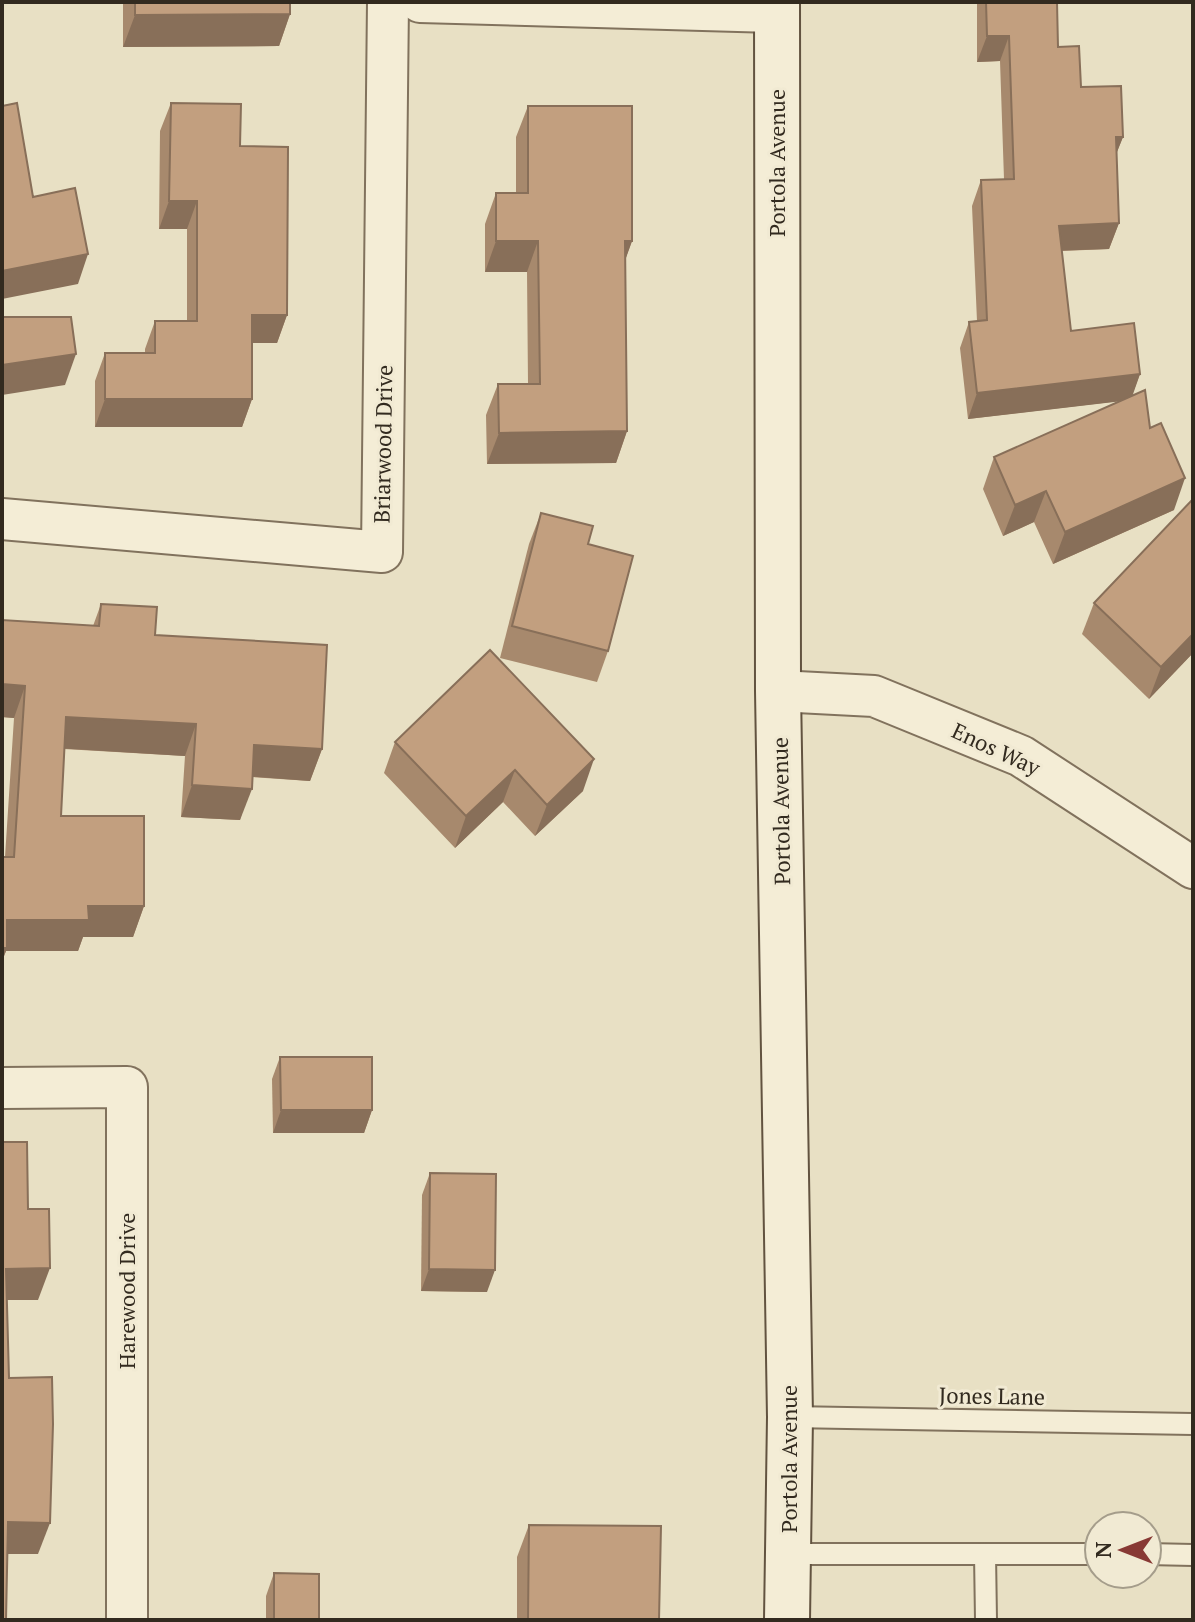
<svg xmlns="http://www.w3.org/2000/svg" width="1195" height="1622" font-family="'PT Serif',serif">
  <style>
    .lines { fill: none; stroke-linecap: round; stroke-linejoin: round }
    .lane-casing { stroke: #81725d; stroke-width: 24 }
    .street-casing { stroke: #81725d; stroke-width: 44 }
    .secondary-casing { stroke: #625340; stroke-width: 48 }
    .lane { stroke: #f4edd6; stroke-width: 20 }
    .street { stroke: #f4edd6; stroke-width: 40 }
    .secondary { stroke: #f4edd6; stroke-width: 44 }
    .wall { fill: #a7896d }
    .shaded-wall { fill: #886f59 }
    .building { fill: #c29f7f; stroke: #886f59; stroke-width: 2 }
    .labels { text-anchor: middle; stroke-width: 6; stroke-linejoin: round; paint-order: stroke }
    .street-label { font-size: 22px; fill: #322a1f; stroke: #f1ead3 }
  </style>
  <rect width="100%" height="100%" fill="#e8e0c4"/>
  <g class="lines">
    <defs>
      <g id="lane">
        <polyline points="790,1417 1193,1424"/>
        <polyline points="788,1554 1099,1554"/>
        <polyline points="985,1554 986,1620"/>
        <polyline points="1147,1554 1193,1555"/>
      </g>
      <g id="street">
        <polyline points="420,2 777,12"/>
        <polyline points="2,519 382,552 388,2"/>
        <polyline points="778,691 874,696 1021,756 1193,868"/>
        <polyline points="2,1088 127,1087 127,1620"/>
      </g>
      <polyline id="secondary" points="777,2 778,691 790,1417 787,1620"/>
    </defs>
    <use href="#lane" class="lane-casing"/>
    <use href="#street" class="street-casing"/>
    <use href="#secondary" class="secondary-casing"/>
    <use href="#lane" class="lane"/>
    <use href="#street" class="street"/>
    <use href="#secondary" class="secondary"/>
  </g>
  <g class="wall">
    <polygon points="123,2 290,2 290,14 279,46 123,47"/>
    <polygon points="977,2 1057,2 1058,47 1081,87 1123,137 1116,154 1119,223 1109,249 1062,251 1071,331 1140,374 1132,395 1150,428 1174,510 1053,564 1034,522 1003,536 983,489 994,457 1120,401 968,419 960,348 969,322 977,321 972,206 981,180 1004,179 1000,61 977,62"/>
    <polygon points="171,103 240,146 287,315 277,343 252,343 252,399 242,427 95,427 95,381 105,353 145,353 145,349 155,321 187,321 187,229 159,229 160,131"/>
    <polygon points="528,106 632,241 625,260 627,431 616,463 487,464 486,415 498,384 528,384 527,272 485,272 485,224 496,193 516,193 516,137"/>
    <polygon points="541,513 588,544 608,651 597,682 500,658 529,544"/>
    <polygon points="1094,603 1193,653 1149,699 1082,634"/>
    <polygon points="101,604 155,635 322,749 310,781 252,777 240,820 181,817 185,756 64,749 61,816 144,906 133,937 83,937 78,951 6,951 2,961 2,857 5,857 14,718 2,717 2,620 93,626"/>
    <polygon points="490,650 583,791 535,836 503,802 455,848 384,773 395,742"/>
    <polygon points="280,1057 372,1110 364,1133 273,1133 272,1079"/>
    <polygon points="430,1173 487,1292 421,1291 422,1195"/>
    <polygon points="529,1525 659,1620 517,1620 517,1557"/>
    <polygon points="274,1573 319,1620 266,1620 266,1596"/>
  </g>
  <g class="shaded-wall">
    <polygon points="290,14 279,46 123,47 135,15"/>
    <polygon points="987,36 1009,36 1000,61 977,62"/>
    <polygon points="1116,137 1123,137 1113,162"/>
    <polygon points="169,201 197,201 187,229 159,229"/>
    <polygon points="1119,223 1109,249 1049,251 1059,226"/>
    <polygon points="496,241 538,241 527,272 485,272"/>
    <polygon points="625,241 632,241 621,272"/>
    <polygon points="88,254 78,284 2,299 2,271"/>
    <polygon points="252,315 287,315 277,343 242,343"/>
    <polygon points="76,354 65,385 2,395 2,365"/>
    <polygon points="1140,374 1131,400 968,419 977,393"/>
    <polygon points="105,399 252,399 242,427 95,427"/>
    <polygon points="627,431 616,463 487,464 499,433"/>
    <polygon points="1185,478 1174,510 1053,564 1065,532"/>
    <polygon points="1046,491 1034,522 1003,536 1015,505"/>
    <polygon points="1193,634 1193,653 1149,699 1161,667"/>
    <polygon points="2,684 25,686 14,718 2,717"/>
    <polygon points="66,717 196,724 185,756 55,748"/>
    <polygon points="254,745 322,749 310,781 243,776"/>
    <polygon points="594,759 583,791 535,836 547,805"/>
    <polygon points="515,770 503,802 455,848 466,816"/>
    <polygon points="192,785 252,789 240,820 181,817"/>
    <polygon points="88,906 144,906 133,937 83,937 78,951 6,951 2,961 2,934 7,920"/>
    <polygon points="281,1110 372,1110 364,1133 273,1133"/>
    <polygon points="50,1268 38,1300 2,1300 6,1269"/>
    <polygon points="429,1269 495,1270 487,1292 421,1291"/>
    <polygon points="8,1522 50,1523 38,1554 2,1554"/>
  </g>
  <g class="building">
    <polygon points="135,2 290,2 290,14 135,15"/>
    <polygon points="986,2 1057,2 1058,47 1079,46 1081,87 1121,86 1123,137 1116,137 1119,223 1059,226 1071,331 1134,323 1140,374 977,393 969,322 987,320 981,180 1014,179 1009,36 987,36"/>
    <polygon points="17,103 33,197 75,188 88,254 2,271 2,106"/>
    <polygon points="171,103 241,104 240,146 288,147 287,315 252,315 252,399 105,399 105,353 155,353 155,321 197,321 197,201 169,201"/>
    <polygon points="528,106 632,106 632,241 625,241 627,431 499,433 498,384 540,384 538,241 496,241 496,193 528,193"/>
    <polygon points="2,317 71,317 76,354 2,365"/>
    <polygon points="1145,390 1150,428 1161,423 1185,478 1065,532 1046,491 1015,505 994,457"/>
    <polygon points="1193,499 1193,634 1161,667 1094,603"/>
    <polygon points="541,513 593,526 588,544 633,556 608,651 512,626"/>
    <polygon points="101,604 157,607 155,635 327,645 322,749 254,745 252,789 192,785 196,724 66,717 61,816 144,816 144,906 88,906 89,920 7,920 7,948 2,948 2,857 14,857 25,686 2,684 2,620 99,626"/>
    <polygon points="490,650 594,759 547,805 515,770 466,816 395,742"/>
    <polygon points="280,1057 372,1057 372,1110 281,1110"/>
    <polygon points="2,1142 27,1142 28,1209 49,1209 50,1268 6,1269 9,1378 52,1377 53,1424 50,1523 8,1522 6,1620 2,1620"/>
    <polygon points="430,1173 496,1174 495,1270 429,1269"/>
    <polygon points="529,1525 661,1526 659,1620 528,1620"/>
    <polygon points="274,1573 319,1574 319,1620 274,1620"/>
  </g>
  <g class="labels">
    <g class="street-label">
      <text transform="translate(777 163) rotate(-90)" y="8">Portola Avenue</text>
      <text transform="translate(383 444) rotate(-89)" y="8">Briarwood Drive</text>
      <text transform="translate(996 749) rotate(25)" y="8">Enos Way</text>
      <text transform="translate(781 811) rotate(-91)" y="8">Portola Avenue</text>
      <text transform="translate(127 1291) rotate(-90)" y="8">Harewood Drive</text>
      <text transform="translate(992 1396) rotate(1)" y="8">Jones Lane</text>
      <text transform="translate(789 1459) rotate(-90)" y="8">Portola Avenue</text>
    </g>
  </g>
  <rect width="1195" height="1622" fill="none" stroke="#322a1f" stroke-width="8"/>
  <g transform="translate(1123 1550) rotate(270)"><circle r="38" fill="#f1ead3" stroke="#a59d8b" stroke-width="2"/>
  <path d="M0-6L14 30L0 20L-14 30Z" fill="#883934"/>
  <text y="-12" font-size="22" font-weight="bold" text-anchor="middle" fill="#322a1f">N</text>
  </g>
</svg>
